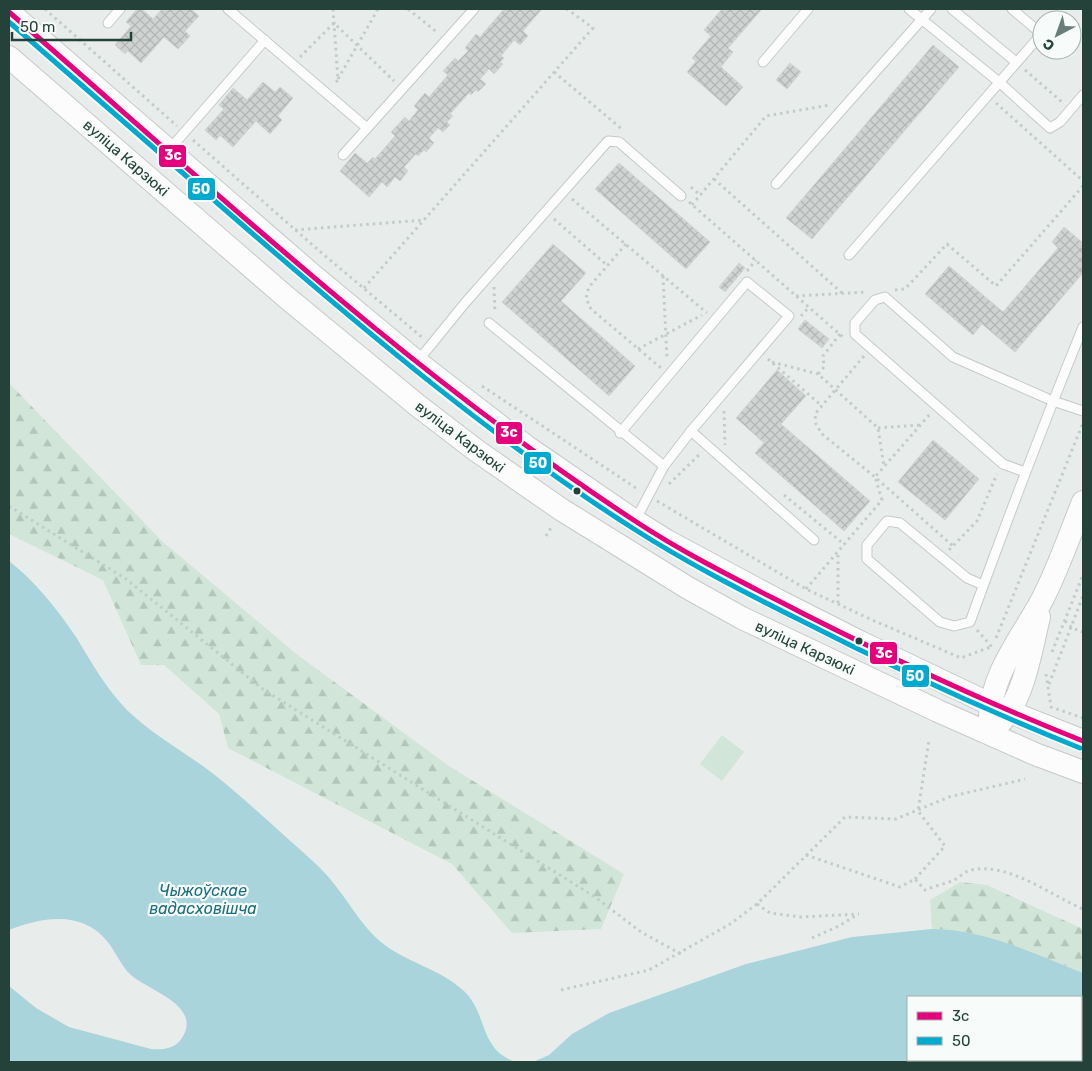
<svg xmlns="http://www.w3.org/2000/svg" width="1092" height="1071" font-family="Rubik,sans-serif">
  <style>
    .grass { fill: #d1e6d8 }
    .forest { fill: url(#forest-firs) }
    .water { fill: #a9d4db; fill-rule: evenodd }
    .building { fill: url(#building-cross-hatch); stroke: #d1d6d4 }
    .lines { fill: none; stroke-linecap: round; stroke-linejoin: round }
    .service-casing { stroke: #c5cac8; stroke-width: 11 }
    .tertiary-casing { stroke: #c5cac8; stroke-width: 24 }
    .path { stroke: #c3ccca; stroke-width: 3; stroke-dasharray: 2.5 4; stroke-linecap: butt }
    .service { stroke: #fcfcfc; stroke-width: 9 }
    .tertiary { stroke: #fcfcfc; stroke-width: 22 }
    .bus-1-casing { stroke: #f7fbf9; stroke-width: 9 }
    .bus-2-casing { stroke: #f7fbf9; stroke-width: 9 }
    .bus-1 { stroke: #e5007d; stroke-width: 5 }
    .bus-2 { stroke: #00a9ce; stroke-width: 5 }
    .bus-dot { fill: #24423a; stroke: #f7fbf9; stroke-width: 2 }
    .labels { text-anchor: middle; stroke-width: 4.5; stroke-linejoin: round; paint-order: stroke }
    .street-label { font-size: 15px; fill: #24423a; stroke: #f7fbf9 }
    .water-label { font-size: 16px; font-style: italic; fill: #1c6f80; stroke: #f7fbf9 }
    .line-badge { stroke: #f7fbf9; stroke-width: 2 }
    .badge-label { font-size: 14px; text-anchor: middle; font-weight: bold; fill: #fff }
  </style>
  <defs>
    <pattern id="forest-firs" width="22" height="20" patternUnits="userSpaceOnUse" patternTransform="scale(1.25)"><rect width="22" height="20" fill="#d1e6d8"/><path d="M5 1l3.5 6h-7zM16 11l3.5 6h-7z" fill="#b3c6ba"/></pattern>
    <pattern id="building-cross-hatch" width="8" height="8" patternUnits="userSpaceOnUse" patternTransform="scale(1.25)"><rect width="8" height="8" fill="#cfd4d2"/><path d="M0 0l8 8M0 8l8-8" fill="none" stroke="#b2b7b5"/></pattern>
  </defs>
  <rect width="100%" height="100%" fill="#e8edeb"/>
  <polygon class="grass" points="722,735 744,752 722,781 700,764"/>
  <g class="forest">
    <polygon points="9,383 163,542 299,656 449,766 624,874 601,929 512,933 452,864 228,748 219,714 164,665 141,665 103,580 9,534"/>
    <path d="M960 882 987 885 1083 929V973C1036 954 984 929 932 929L930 900Z"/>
  </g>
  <g class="water">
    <path d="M9 561C36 582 57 609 76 637 92 663 106 689 128 711 152 734 181 750 207 769 241 795 272 825 304 853 316 864 329 876 338 889 352 907 363 927 381 942 406 963 440 968 465 992 488 1015 479 1050 516 1062H9V986L36 1008 69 1027 151 1049C163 1050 175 1049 182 1038 203 1005 147 990 131 975 121 966 116 952 107 941 82 910 42 917 9 930Z"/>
    <path d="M932 929C984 929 1036 954 1083 973V1062H533L549 1055 572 1034 609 1013 746 964 852 937ZM908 997H1081V1060H908Z"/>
  </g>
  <g class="building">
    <polygon points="137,9 142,9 153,19 162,9 191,9 199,16 185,31 190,36 178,49 164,37 141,63 128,51 125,54 115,45 131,26 126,22"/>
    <polygon points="504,9 542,9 523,31 528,36 520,45 514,40 501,56 504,58 500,62 503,64 494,74 489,69 480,79 486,84 478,92 476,90 471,95 469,93 450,114 453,116 447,122 450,125 443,132 438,128 429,138 434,143 426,152 424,150 418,156 416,154 404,167 408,171 400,181 395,177 387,187 382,182 369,197 340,171 355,153 367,163 373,157 375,159 395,136 391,132 405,117 409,121 418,110 414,106 425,93 429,97 448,75 443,71 455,58 458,61 468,51 465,48 476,34 480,37"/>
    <polygon points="722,9 762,9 728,48 733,52 721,67 743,87 726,106 687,72 696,61 692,58 711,36 704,30"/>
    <polygon points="933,45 959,67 812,239 786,218"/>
    <polygon points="790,63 801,72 787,89 776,80"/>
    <polygon points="263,82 275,92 280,87 293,98 278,116 282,120 270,134 256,121 233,147 220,135 216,140 205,130 224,109 219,105 233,88 247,100"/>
    <polygon points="619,163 710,242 686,269 595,189"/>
    <polygon points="1064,227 1083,243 1083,273 1015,352 982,324 973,335 925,294 949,266 1003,312 1058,248 1052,242"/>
    <polygon points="553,244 586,273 561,301 635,366 609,396 502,302"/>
    <polygon points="739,263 745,268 725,292 719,287"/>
    <polygon points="805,320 829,339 822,348 798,329"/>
    <polygon points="777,370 806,396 781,424 870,501 844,531 755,453 764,443 736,418"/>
    <polygon points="933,440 979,479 945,520 898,482"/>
  </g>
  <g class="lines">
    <defs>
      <g id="service">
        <polyline points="228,9 367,128"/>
        <polyline points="909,9 999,82 1050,128 1060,122 1083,95"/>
        <polyline points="952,9 1016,62"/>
        <polyline points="108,23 120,9"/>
        <polyline points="763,62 808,9"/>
        <polyline points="169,150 265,40"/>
        <polyline points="343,155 474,9"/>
        <polyline points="776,184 931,9"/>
        <polyline points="849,255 1038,38 1038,31 1012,9"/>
        <polyline points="489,323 664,466 635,521"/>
        <polyline points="417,362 465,303 608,141 619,142 681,196"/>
        <polyline points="620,433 747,282 789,316 691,431"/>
        <polyline points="664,466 691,431 814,540"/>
        <polyline points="1025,472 1003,464 855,334 855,323 875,300 885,297 953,357 1053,401 1083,411"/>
        <path d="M983 585 967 578 900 523 887 521 867 545V559L940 622 954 626 970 622C1006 523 1043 425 1083 327"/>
      </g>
      <g id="tertiary">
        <polyline points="9,12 310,273 417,362 527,447 635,521 667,541 777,600 860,642 990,704 1083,741"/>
        <polyline points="9,57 286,297 417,405 477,451 562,510 688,588 742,618 938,711 1035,754 1083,772"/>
        <path d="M990 717C991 674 1022 637 1042 600 1058 569 1070 534 1083 502"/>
        <path d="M1001 722C1024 698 1031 650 1039 617"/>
      </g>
    </defs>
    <use href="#service" class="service-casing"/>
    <use href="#tertiary" class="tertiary-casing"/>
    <g class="path">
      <polyline points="45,9 177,126"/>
      <polyline points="333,9 338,80 334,84"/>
      <polyline points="408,9 438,33"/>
      <polyline points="300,57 334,23 394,81"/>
      <polyline points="1025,70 1062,102"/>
      <polyline points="554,72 623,130"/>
      <polyline points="338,79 378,9"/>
      <polyline points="996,103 1083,181"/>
      <polyline points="193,140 324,255 423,338"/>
      <polyline points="714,179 842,293"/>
      <polyline points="691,187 700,195"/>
      <polyline points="572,199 707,313"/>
      <polyline points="689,202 844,338"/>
      <polyline points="692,205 766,116 830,105"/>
      <polyline points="554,219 608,266"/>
      <polyline points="295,230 424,220"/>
      <polyline points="626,244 589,287 586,298 591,309 661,368"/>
      <polyline points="747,271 756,260"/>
      <polyline points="663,276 667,359"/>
      <polyline points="494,287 495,313"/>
      <polyline points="364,288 593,28 567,9"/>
      <polyline points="895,290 905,289 947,244 996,286 1083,186"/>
      <polyline points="796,296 866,292"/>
      <polyline points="801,316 809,307"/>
      <polyline points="840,334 823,356 824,367 818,374 878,428 884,467"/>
      <polyline points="638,349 702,315"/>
      <polyline points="864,356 815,414 816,424 822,434 875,477 953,546"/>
      <polyline points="768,359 822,406"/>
      <polyline points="772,362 818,374"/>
      <polyline points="482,386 639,490"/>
      <polyline points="724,411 725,445"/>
      <polyline points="878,428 919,425"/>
      <polyline points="669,484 700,454"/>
      <polyline points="784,495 845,545"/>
      <polyline points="657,501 806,589 870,619 961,658 993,646"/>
      <polyline points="9,506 126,579 264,690 595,897 641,932 681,954"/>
      <polyline points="546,536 552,526"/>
      <polyline points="949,550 977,521 997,474"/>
      <polyline points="838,555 838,605"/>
      <polyline points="806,589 882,500 875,477 930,414"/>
      <polyline points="1065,621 1072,628 1083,632"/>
      <polyline points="977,630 992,647"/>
      <polyline points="996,638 1083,423"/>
      <polyline points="1052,652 1083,575"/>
      <polyline points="1046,674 1051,707 1083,718"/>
      <polyline points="1049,684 1083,596"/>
      <path d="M806 855 900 887 915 879 925 890C934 886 945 884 954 880 960 877 965 871 971 870 1009 862 1050 895 1083 909"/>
      <polyline points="915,879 945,846 918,811 929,740"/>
      <polyline points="757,904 770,913 801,917 859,914"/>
      <polyline points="812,938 839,926 858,914"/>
      <polyline points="561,990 649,970 730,924 757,904 845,817 896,819 949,797 1025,779"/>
    </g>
    <use href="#service" class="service"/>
    <use href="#tertiary" class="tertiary"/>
    <defs>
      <path id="bus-1" d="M9 12C212 188 410 374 635 521 688 556 746 584 802 613 895 660 987 703 1083 741"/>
      <path id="bus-2" d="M9 22C88 90 167 159 246 228 370 335 496 441 634 529 687 563 744 592 800 620 892 667 985 710 1080 748"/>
    </defs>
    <use href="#bus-1" class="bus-1-casing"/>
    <use href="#bus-2" class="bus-2-casing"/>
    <use href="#bus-1" class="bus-1"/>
    <use href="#bus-2" class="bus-2"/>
  </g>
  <g class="bus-dot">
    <circle cx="577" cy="491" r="4.5"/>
    <circle cx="859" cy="641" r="4.5"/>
  </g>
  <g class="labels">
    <g class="street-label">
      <text transform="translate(126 158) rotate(41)" y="5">вуліца Карзюкі</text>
      <text transform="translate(460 437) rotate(37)" y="5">вуліца Карзюкі</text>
      <text transform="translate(805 648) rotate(25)" y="5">вуліца Карзюкі</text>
    </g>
    <g class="water-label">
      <text x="203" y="896">Чыжоўскае<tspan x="203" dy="18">вадасховішча</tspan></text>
    </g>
  </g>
  <g class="line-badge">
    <rect x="158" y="144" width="29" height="24" rx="5" fill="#e5007d"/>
    <rect x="187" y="177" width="29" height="24" rx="5" fill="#00a9ce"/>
    <rect x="495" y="421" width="28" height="24" rx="5" fill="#e5007d"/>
    <rect x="523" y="451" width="29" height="24" rx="5" fill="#00a9ce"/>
    <rect x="869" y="641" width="29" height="24" rx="5" fill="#e5007d"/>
    <rect x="901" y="664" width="29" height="24" rx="5" fill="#00a9ce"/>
  </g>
  <g class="badge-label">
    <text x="173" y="160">3с</text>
    <text x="201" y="194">50</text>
    <text x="509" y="437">3с</text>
    <text x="538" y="468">50</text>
    <text x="884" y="658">3с</text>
    <text x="915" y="681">50</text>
  </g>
  <rect width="1092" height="1071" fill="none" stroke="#24423a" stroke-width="20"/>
  <rect x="907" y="996" width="175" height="65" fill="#f7fbf9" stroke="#a3b1ad"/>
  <rect x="917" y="1012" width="25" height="8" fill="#e5007d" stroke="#a3b1ad"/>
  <text x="952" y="1021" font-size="15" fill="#24423a">3с</text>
  <rect x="917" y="1037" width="25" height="8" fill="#00a9ce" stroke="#a3b1ad"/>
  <text x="952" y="1046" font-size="15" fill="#24423a">50</text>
  <g transform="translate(1057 35) rotate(221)"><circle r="24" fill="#f7fbf9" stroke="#a3b1ad"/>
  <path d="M0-4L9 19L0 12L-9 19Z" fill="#697e78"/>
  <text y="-8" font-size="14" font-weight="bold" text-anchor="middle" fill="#24423a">С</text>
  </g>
  <path d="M12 32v8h119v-8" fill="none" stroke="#24423a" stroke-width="2.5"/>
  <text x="20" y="32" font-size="15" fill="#24423a" stroke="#f7fbf9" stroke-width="4" paint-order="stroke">50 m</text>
</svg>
